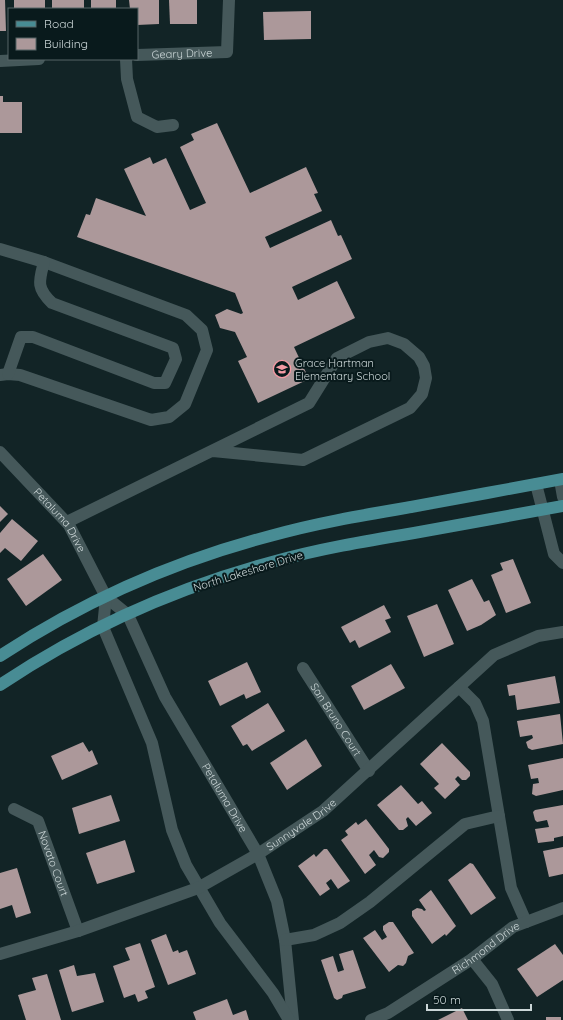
<svg xmlns="http://www.w3.org/2000/svg" width="563" height="1020" font-family="Quicksand,sans-serif">
  <style>
    .building { fill: #ac989a }
    .lines { fill: none; stroke-linecap: round; stroke-linejoin: round }
    .minor { stroke: #45585a; stroke-width: 12 }
    .major { stroke: #488c94; stroke-width: 12 }
    .labels { text-anchor: middle; stroke-width: 4; stroke-linejoin: round; paint-order: stroke }
    .street-label { font-size: 11px; fill: #cbd6d7; stroke: #091a1c }
    .poi-label { font-size: 11px; fill: #cbd6d7; stroke: #091a1c; text-anchor: start }
  </style>
  <rect width="100%" height="100%" fill="#122426"/>
  <g class="building">
    <polygon points="0,0 5,0 6,31 0,31"/>
    <rect x="14" y="0" width="31" height="9"/>
    <rect x="52" y="0" width="32" height="9"/>
    <rect x="91" y="0" width="25" height="9"/>
    <polygon points="129,0 159,0 159,24 137,25 137,9 130,9"/>
    <polygon points="169,0 197,0 197,24 170,24"/>
    <polygon points="311,11 311,39 264,40 263,12"/>
    <polygon points="0,96 3,96 3,102 22,102 22,133 0,133"/>
    <polygon points="217,123 250,193 306,167 318,193 314,194 322,211 265,237 270,248 331,220 338,236 341,235 352,259 292,287 298,300 337,281 355,318 294,347 309,379 258,403 238,361 247,357 235,332 220,328 215,315 227,309 241,314 243,313 235,293 77,237 86,214 90,215 96,198 146,216 124,169 150,157 153,164 166,158 190,210 206,203 180,147 194,140 191,134"/>
    <polygon points="0,506 8,514 0,522"/>
    <polygon points="12,519 38,541 21,561 5,548 0,553 0,533"/>
    <polygon points="43,554 62,580 26,606 7,579"/>
    <polygon points="513,559 531,603 506,613 491,575 503,570 500,563"/>
    <polygon points="472,579 484,602 489,600 496,615 481,625 467,631 448,590"/>
    <polygon points="437,604 454,644 424,657 407,616"/>
    <polygon points="384,605 391,618 385,620 391,632 359,648 355,640 350,643 341,627"/>
    <polygon points="247,662 261,692 246,699 244,694 220,706 208,681"/>
    <polygon points="391,664 405,688 364,710 351,686"/>
    <polygon points="555,676 560,703 517,710 515,695 509,696 507,685"/>
    <polygon points="268,703 285,731 252,751 247,744 243,746 231,726"/>
    <polygon points="560,714 563,744 532,750 528,748 526,742 533,738 532,735 520,737 517,721"/>
    <polygon points="306,739 322,766 287,790 270,763"/>
    <polygon points="83,742 89,752 92,750 98,764 62,780 51,756"/>
    <polygon points="442,743 470,772 470,776 466,780 462,780 458,776 455,779 460,785 445,799 434,788 439,784 420,764"/>
    <polygon points="563,758 563,790 536,796 532,794 533,784 539,783 538,778 531,779 528,765"/>
    <polygon points="401,785 418,804 422,801 432,813 416,826 408,817 406,819 408,826 403,830 399,830 377,805"/>
    <polygon points="111,795 120,821 79,834 72,808"/>
    <polygon points="563,805 563,836 554,838 554,841 538,843 535,829 549,827 547,820 537,822 535,820 533,812 535,810"/>
    <polygon points="366,819 389,849 389,852 383,858 379,857 374,850 369,855 376,865 365,874 341,840 348,835 345,831 356,822 358,825"/>
    <polygon points="125,840 135,872 97,884 86,853"/>
    <polygon points="563,847 563,874 549,877 543,851"/>
    <polygon points="324,849 327,849 350,881 338,889 331,879 326,883 330,889 320,896 298,866 314,854 316,857"/>
    <polygon points="470,863 473,864 496,898 471,915 448,880"/>
    <polygon points="17,868 31,913 16,918 12,905 0,909 0,873"/>
    <polygon points="431,890 456,926 446,936 445,934 432,944 412,916 412,911 417,908 422,909 424,911 426,910 419,900"/>
    <polygon points="389,922 393,922 414,953 408,956 406,963 403,966 398,965 389,972 363,938 375,930 382,940 387,937 383,930 383,926"/>
    <polygon points="166,934 173,952 178,950 179,953 187,950 196,974 168,985 151,940"/>
    <polygon points="140,943 155,987 145,991 148,998 138,1002 135,994 124,998 113,966 130,960 125,948"/>
    <polygon points="555,944 563,955 563,980 537,997 517,969"/>
    <polygon points="353,950 366,988 343,995 342,998 337,1000 334,998 321,960 333,956 338,972 344,970 339,954"/>
    <polygon points="74,965 77,976 95,973 104,1002 72,1012 59,970"/>
    <polygon points="47,974 61,1020 26,1020 18,995 36,990 32,978"/>
    <polygon points="227,999 233,1015 246,1010 249,1020 196,1020 193,1012"/>
    <polygon points="462,1008 468,1020 438,1020"/>
    <rect x="546" y="1017" width="15" height="3"/>
  </g>
  <g class="lines">
    <g class="minor">
      <path id="s1" d="M137 55 227 52 229 0"/>
      <polyline points="126,59 127,79 137,117 157,127 173,125"/>
      <polyline points="0,61 39,59"/>
      <polyline points="0,249 44,262 186,315 202,330 207,350 185,404 169,417 151,420 20,375 8,374 0,375"/>
      <path d="M8 374 21 337H33L154 383H165L176 359 173 348 52 303C36 288 39 281 44 262"/>
      <path id="s2" d="M0 452 69 525 106 597 128 615 165 697 258 854 277 901 285 940 293 1020"/>
      <polyline points="560,480 563,497"/>
      <polyline points="536,484 554,554 563,563"/>
      <polyline points="67,522 309,403 337,358 369,342 388,338 404,344 419,357 424,366 426,378 422,394 410,408 303,460 213,451"/>
      <polyline points="106,597 103,627 152,743 172,830 186,865 220,923 273,993 289,1020"/>
      <path id="s3" d="M303 668 369 771"/>
      <polyline points="459,687 475,703 483,721 511,888 526,922"/>
      <path id="s4" d="M14 809 38 821 78 931"/>
      <polyline points="285,940 314,935 340,923 370,902 465,824 499,816"/>
      <path id="s5" d="M0 954 78 931 198 888 258 854 323 811 494 655 538 636 563 632"/>
      <polyline points="472,959 492,984 508,1020"/>
      <path id="s6" d="M371 1020 388 1013 472 959 513 927 563 908"/>
    </g>
    <g class="major">
      <path d="M0 656C82 602 175 561 270 536 316 523 364 515 411 507 462 498 512 488 563 479"/>
      <path d="M0 685C82 630 176 588 272 562 318 549 366 541 414 533 464 524 513 515 563 506"/>
    </g>
  </g>
  <defs>
    <symbol id="school-ring" viewBox="-11 -11 22 22"><circle r="9.5" fill="#091a1c" stroke="#f49aa4" stroke-width="1.5"/><path d="M0-5L7-2L0 1L-7-2ZM-4 1L0 2.5L4 1V4Q0 6-4 4Z" fill="#f49aa4"/></symbol>
  </defs>
  <g fill-rule="evenodd">
    <use href="#school-ring" x="272" y="359" width="20" height="20"/>
  </g>
  <g class="labels">
    <g class="street-label">
      <text dy="4" stroke="none"><textPath href="#s1" startOffset="45">Geary Drive</textPath></text>
      <text dy="4" stroke="none"><textPath href="#s2" startOffset="91">Petaluma Drive</textPath></text>
      <text transform="translate(248 571) rotate(-17)" y="4">North Lakeshore Drive</text>
      <text dy="4" stroke="none"><textPath href="#s3" startOffset="61">San Bruno Court</textPath></text>
      <text dy="4" stroke="none"><textPath href="#s2" startOffset="417">Petaluma Drive</textPath></text>
      <text dy="4" stroke="none"><textPath href="#s5" startOffset="330">Sunnyvale Drive</textPath></text>
      <text dy="4" stroke="none"><textPath href="#s4" startOffset="72">Novato Court</textPath></text>
      <text dy="4" stroke="none"><textPath href="#s6" startOffset="136">Richmond Drive</textPath></text>
    </g>
    <g class="poi-label">
      <text x="295" y="367">Grace Hartman<tspan x="295" dy="13">Elementary School</tspan></text>
    </g>
  </g>
  <rect x="8" y="8" width="130" height="52" fill="#091a1c" stroke="#576567"/>
  <rect x="16" y="21" width="20" height="6" fill="#488c94" stroke="#576567"/>
  <text x="44" y="28" font-size="12" fill="#cbd6d7">Road</text>
  <rect x="16" y="38" width="20" height="12" fill="#ac989a" stroke="#576567"/>
  <text x="44" y="48" font-size="12" fill="#cbd6d7">Building</text>
  <path d="M427 1004v6h104v-6" fill="none" stroke="#cbd6d7" stroke-width="2"/>
  <text x="433" y="1004" font-size="12" fill="#cbd6d7" stroke="#091a1c" stroke-width="3" paint-order="stroke">50 m</text>
</svg>
